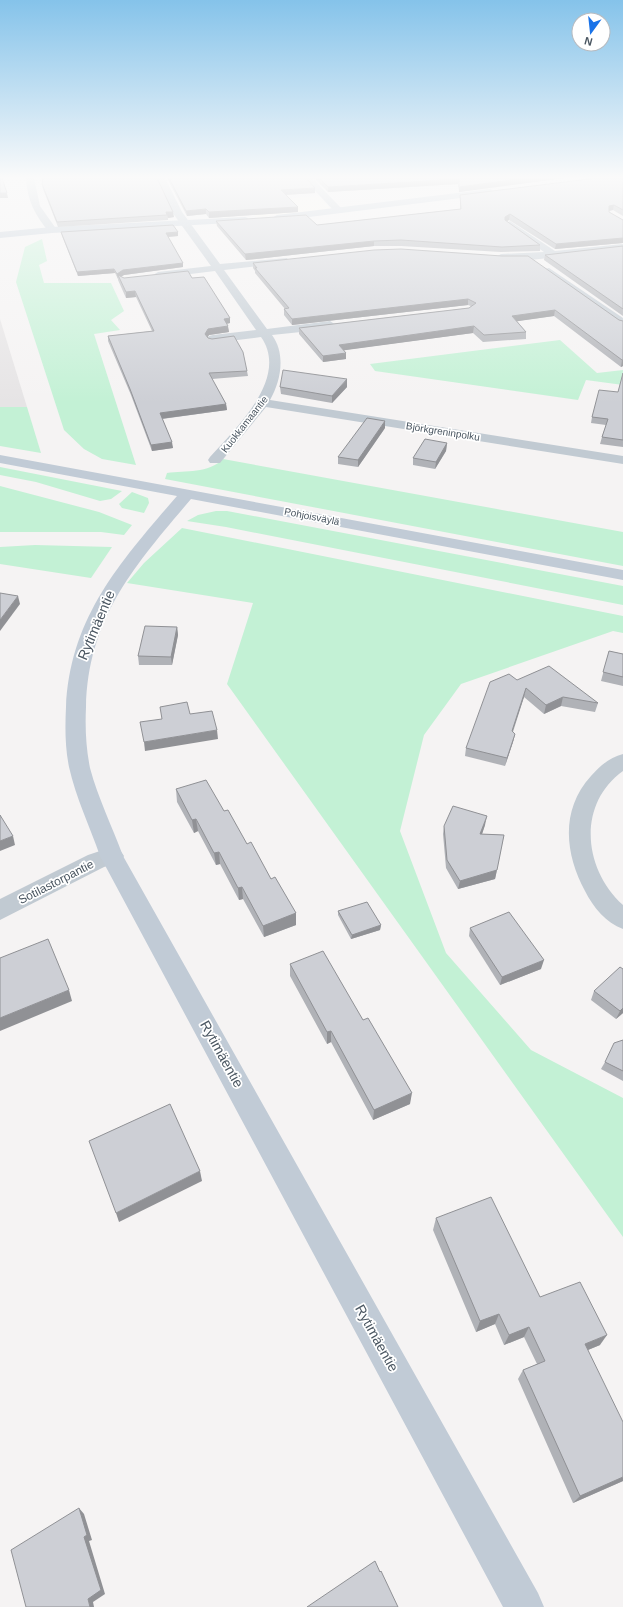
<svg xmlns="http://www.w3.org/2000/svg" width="623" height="1607" font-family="Arial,sans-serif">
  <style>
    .commercial { fill: #fdf9ef }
    .education { fill: #e6e4e5 }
    .green { fill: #c3f1d5 }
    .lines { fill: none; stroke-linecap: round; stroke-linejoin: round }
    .street { fill: #c1cad2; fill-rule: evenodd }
    .secondary { fill: #c1cbd6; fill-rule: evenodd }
    .wall { fill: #b0b2b7 }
    .shaded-wall { fill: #909195 }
    .building { fill: #cdcfd5; stroke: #909195 }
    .labels { text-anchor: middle; stroke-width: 3.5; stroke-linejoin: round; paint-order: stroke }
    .far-street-label { font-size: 10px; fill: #4a5661; stroke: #fff }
    .street-label { font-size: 12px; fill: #4a5661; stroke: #fff }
    .near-street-label { font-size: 14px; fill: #4a5661; stroke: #fff }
  </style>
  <rect width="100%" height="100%" fill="#f5f3f3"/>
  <polygon class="commercial" points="319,196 332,210 256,217 247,202"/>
  <polygon class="education" points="0,319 27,407 0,407"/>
  <g class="green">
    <polygon points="42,239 47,261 39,265 44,283 111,283 124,311 111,320 120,330 94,334 136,465 102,459 84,449 64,430 16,282 25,247"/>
    <polygon points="560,340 597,373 623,370 623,385 586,380 578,400 375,371 370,364"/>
    <polygon points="0,407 27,407 41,453 0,446"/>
    <path d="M223 459 623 532V566L165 479 167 473C186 470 208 474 223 459Z"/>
    <polygon points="0,467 122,491 111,499 100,501 36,482 0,475"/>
    <polygon points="0,486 99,512 132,525 124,535 101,532 0,532"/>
    <polygon points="132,492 148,498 149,503 144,513 122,508 119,504"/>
    <polygon points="216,511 227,511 623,586 623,605 226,527 187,521 198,515"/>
    <polygon points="182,528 623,616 623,633 613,631 461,684 424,735 400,831 446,953 531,1050 623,1098 623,1237 227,684 253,603 127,583 144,563"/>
    <polygon points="35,545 112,547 91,578 0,564 0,547"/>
  </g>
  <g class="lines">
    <g class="street">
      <path d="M26 178H34L40 206 57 230 55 232H49C35 215 27 200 26 178Z"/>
      <path d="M157 178H165L182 212 220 264 287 258 288 260 283 263 224 270 267 329 330 321 336 325 330 329 272 335C286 354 281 381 270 400L623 456V464L266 407 220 463H210L208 460 210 457C235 429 290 378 261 337L213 343 209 342 207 339 209 336 213 335 256 330 215 271 158 278 153 275 158 272 211 266 172 212Z"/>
      <polygon points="303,178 312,178 342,209 342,213 336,213"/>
      <polygon points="510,221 555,251 623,244 623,250 530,260 497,259 496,257 501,254 544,252 507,226 505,224"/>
      <polygon points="549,268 623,318 623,326 619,325 545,273 544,271 545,269"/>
      <path d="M623 754V771C577 804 583 869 623 905V929C606 923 593 907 585 891 565 854 560 810 591 776 600 766 610 757 623 754Z"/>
      <polygon points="112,847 120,850 124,856 120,862 104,867 0,920 0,899 88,855"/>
    </g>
    <g class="secondary">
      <polygon points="490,189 494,192 493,194 277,221 272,218 277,215"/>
      <polygon points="245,217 248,218 248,222 52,233 0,238 0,232 52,227"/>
      <path d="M0 455 623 570V580L191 499C136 564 88 617 86 707 85 728 86 748 90 768 98 798 112 826 123 856L538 1593 544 1607H503L100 856C90 827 76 798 69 767 65 747 65 727 66 707 70 617 121 561 177 496L0 463Z"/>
    </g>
  </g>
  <g class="wall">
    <polygon points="43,178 174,217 168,218 168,220 58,227 43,189 42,184"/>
    <polygon points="167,178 306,178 315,188 315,193 286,195 298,212 209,218 206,214 187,216"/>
    <polygon points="314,178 564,178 459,192 458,184 328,192"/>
    <polygon points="623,178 623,216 613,210 609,211 609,212 623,220 623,243 555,249 509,220 507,221 540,245 540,251 501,252 401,246 374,246 246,260 217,226 216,221 317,225 460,209 460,195"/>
    <polygon points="61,232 178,232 178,236 168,237 183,267 124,275 120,277 124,278 192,278 230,318 230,323 227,324 229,332 209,335 207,337 247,371 248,376 212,379 226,404 227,410 162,419 173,448 152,451 131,395 108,341 108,336 152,331 136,297 126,298 118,280 118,278 118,279 115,273 78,276 62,236"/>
    <polygon points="623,246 623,316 544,260 545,255"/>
    <polygon points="253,263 619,320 623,366 621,367 554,316 517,321 526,332 526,339 483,342 473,333 344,350 346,353 346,359 323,362 299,334 299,328 469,308 471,306 468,305 292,325 284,315 284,309 285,309 255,273 255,271 253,268"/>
    <polygon points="623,373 623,447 600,444 602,437 606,425 591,423 592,417 618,392"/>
    <polygon points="280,387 347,387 332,403 281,394"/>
    <polygon points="385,428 358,467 338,464 338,457"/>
    <polygon points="447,443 446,451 435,469 413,465 413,458"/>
    <polygon points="177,627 178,635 172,665 139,665 138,656"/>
    <polygon points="609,651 623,654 623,686 601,681"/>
    <polygon points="517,680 598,703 595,712 561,706 544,714 524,697 513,732 515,734 513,742 505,766 465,756 466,748"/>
    <polygon points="176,789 224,811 271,879 296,913 296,925 264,937 243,899 239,900 220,864 216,865 198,831 194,833 177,802"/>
    <polygon points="485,825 482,834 504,835 495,879 458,889 446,868 443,834 444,826"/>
    <polygon points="338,911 381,925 380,930 351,939 338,915"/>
    <polygon points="470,928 541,969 500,985 469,936"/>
    <polygon points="290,964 410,1104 373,1120 331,1042 327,1044 290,976"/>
    <polygon points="623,969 623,1013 616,1019 591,1000 594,991"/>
    <polygon points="623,1040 623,1081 601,1069 605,1062"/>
    <polygon points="436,1218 540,1297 600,1345 588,1350 623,1481 573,1503 518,1379 523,1370 537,1364 524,1337 504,1345 495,1324 476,1332 433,1230"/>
  </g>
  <g class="shaded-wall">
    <polygon points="526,178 564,178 459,192 459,187"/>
    <polygon points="459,179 458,184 328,192 328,187"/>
    <polygon points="315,188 315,193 281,195 281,190"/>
    <polygon points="0,193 7,193 8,198 0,198"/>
    <polygon points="614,205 613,210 608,211 609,206"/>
    <polygon points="298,207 298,212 209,218 209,212"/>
    <polygon points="206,209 206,214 187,216 186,211"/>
    <polygon points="166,212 173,212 174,217 168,218"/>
    <polygon points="510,214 509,220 504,223 505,217"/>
    <polygon points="178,232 178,236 166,237 166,233"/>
    <polygon points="623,238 623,243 555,249 556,244"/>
    <polygon points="374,241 374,246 246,260 245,254"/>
    <polygon points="183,263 183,267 124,275 119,278 118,275 118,279 117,274 123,270"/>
    <polygon points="114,269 115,273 78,276 77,272"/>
    <polygon points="135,291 136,297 126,298 126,292"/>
    <polygon points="468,299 468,305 292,325 292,319"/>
    <polygon points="555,310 554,316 512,322 512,316"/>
    <polygon points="230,318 230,323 224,324 224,319"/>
    <polygon points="228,326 229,332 209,335 206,340 205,334 208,329"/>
    <polygon points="474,326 473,333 339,351 339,345"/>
    <polygon points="346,353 346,359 323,362 323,356"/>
    <polygon points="622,360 623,360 623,366 621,367"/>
    <polygon points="347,379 347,387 332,403 332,396"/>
    <polygon points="226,404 227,410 160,419 160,413"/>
    <polygon points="385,421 385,428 358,467 358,460"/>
    <polygon points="172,442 173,448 152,451 151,445"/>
    <polygon points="447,443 446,451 435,469 436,462"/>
    <polygon points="18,596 20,604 0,631 0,620"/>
    <polygon points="177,627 178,635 172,665 171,657"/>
    <polygon points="526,688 524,697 510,739 512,731"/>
    <polygon points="563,697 561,706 544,714 546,705"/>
    <polygon points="217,730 218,739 145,751 144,742"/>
    <polygon points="515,734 513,742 505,766 507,758"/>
    <polygon points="487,816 485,825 479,843 480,834"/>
    <polygon points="196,819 198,831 194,833 192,820"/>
    <polygon points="13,836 15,845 0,851 0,841"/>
    <polygon points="219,852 220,864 216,865 214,853"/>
    <polygon points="497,870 495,879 458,889 460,881"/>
    <polygon points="242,887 243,899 239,900 238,888"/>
    <polygon points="296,913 296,925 264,937 263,926"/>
    <polygon points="381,925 380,930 351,939 352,935"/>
    <polygon points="544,960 541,969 500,985 502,977"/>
    <polygon points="69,990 72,1001 0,1031 0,1018"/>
    <polygon points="623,1008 623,1013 616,1019 620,1011"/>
    <polygon points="331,1031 331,1042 327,1044 327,1032"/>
    <polygon points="412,1093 410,1104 373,1120 374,1110"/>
    <polygon points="200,1171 202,1181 119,1222 116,1213"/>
    <polygon points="499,1314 495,1324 476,1332 480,1321"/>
    <polygon points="529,1327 524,1337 504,1345 509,1335"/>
    <polygon points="607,1335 600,1345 578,1354 585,1344"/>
    <polygon points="623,1477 623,1481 573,1503 580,1496"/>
    <polygon points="79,1508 84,1514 92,1540 89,1541 105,1594 93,1602 94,1607 90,1607 88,1599 84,1537"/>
  </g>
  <g class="building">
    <polygon points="0,178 2,178 7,193 0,193"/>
    <polygon points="43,178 157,178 173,212 166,212 167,215 57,222 42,184"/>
    <polygon points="169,178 306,178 315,188 281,190 298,207 209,212 206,209 186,211"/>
    <polygon points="319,178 526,178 459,187 459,179 328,187"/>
    <polygon points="597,178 623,178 623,210 614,205 609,206 609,212 623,220 623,238 556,244 510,214 505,217 505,220 540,245 502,247 401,240 374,241 245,254 216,221 306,215 317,225 461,209 460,195"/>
    <polygon points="173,225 178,232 166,233 183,263 123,270 117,274 114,269 77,272 61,232"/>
    <polygon points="623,246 623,309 545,255"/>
    <polygon points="401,249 502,256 528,256 619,320 623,321 623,360 622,360 555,310 512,316 526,332 484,335 474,326 339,345 346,353 323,356 299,328 469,308 476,303 468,299 292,319 284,309 289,308 255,268 257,268 253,263 374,250"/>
    <polygon points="188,271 192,278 204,277 230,318 224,319 228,326 208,329 205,334 208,338 212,339 234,336 243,352 247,371 209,373 226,404 160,413 172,442 151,445 130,389 108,336 154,331 135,291 126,292 118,275 124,278"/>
    <polygon points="283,370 347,379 332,396 280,387"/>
    <polygon points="623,373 623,440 602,437 608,419 592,417 599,390 618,392"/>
    <polygon points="367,418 385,421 358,460 338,457"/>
    <polygon points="425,439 447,443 436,462 413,458"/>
    <polygon points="0,593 18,596 0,620"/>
    <polygon points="145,626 177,627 171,657 138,656"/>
    <polygon points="609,651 623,654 623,677 603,672"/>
    <polygon points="549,666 598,703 563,697 546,705 526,688 512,731 515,734 507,758 466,748 490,682 509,674 517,680"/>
    <polygon points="187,702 190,714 212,711 217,730 144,742 140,722 162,719 160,707"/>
    <polygon points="206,780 224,811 228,810 247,844 251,842 271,879 275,877 296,913 263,926 242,887 238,888 219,852 214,853 196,819 192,820 176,789"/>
    <polygon points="453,806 487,816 480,834 504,835 497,870 460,881 447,860 444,826"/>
    <polygon points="0,815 13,836 0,841"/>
    <polygon points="367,902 381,925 352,935 338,911"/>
    <polygon points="509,912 544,960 502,977 470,928"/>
    <polygon points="48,939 69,990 0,1018 0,958"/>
    <polygon points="323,951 363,1020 368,1018 412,1093 374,1110 331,1031 327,1032 290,964"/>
    <polygon points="620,967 623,969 623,1008 620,1011 594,991"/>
    <polygon points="623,1040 623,1071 605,1062 614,1043"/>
    <polygon points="170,1104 200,1171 116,1213 89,1141"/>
    <polygon points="491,1197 540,1297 580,1282 607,1335 585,1344 623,1422 623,1477 580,1496 523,1370 545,1361 529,1327 509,1335 499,1314 480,1321 436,1218"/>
    <polygon points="79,1508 87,1535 84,1537 101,1590 88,1599 90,1607 26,1607 11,1550"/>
    <polygon points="375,1561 380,1572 381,1571 398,1607 307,1607"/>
  </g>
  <linearGradient id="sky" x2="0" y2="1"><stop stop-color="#85c3ea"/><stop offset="0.44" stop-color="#fafafa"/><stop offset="1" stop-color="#fafafa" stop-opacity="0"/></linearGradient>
  <rect width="623" height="403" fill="url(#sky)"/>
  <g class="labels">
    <g class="far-street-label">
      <text transform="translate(244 424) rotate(-52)" y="4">Kuokkamaantie</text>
      <text transform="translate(443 431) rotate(9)" y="4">Björkgreninpolku</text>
      <text transform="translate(312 516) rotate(11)" y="4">Pohjoisväylä</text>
    </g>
    <g class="street-label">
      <text transform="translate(56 882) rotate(-27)" y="4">Sotilastorpantie</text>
    </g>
    <g class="near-street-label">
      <text transform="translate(96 625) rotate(-67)" y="5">Rytimäentie</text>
      <text transform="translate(222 1054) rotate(61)" y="5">Rytimäentie</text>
      <text transform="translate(377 1338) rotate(61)" y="5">Rytimäentie</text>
    </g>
  </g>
  <g transform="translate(591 32) rotate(195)"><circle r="19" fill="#ffffff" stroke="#b7bbc0"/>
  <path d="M0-3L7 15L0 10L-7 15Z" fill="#1a73e8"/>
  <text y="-6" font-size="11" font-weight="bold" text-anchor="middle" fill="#4a5661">N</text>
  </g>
</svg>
